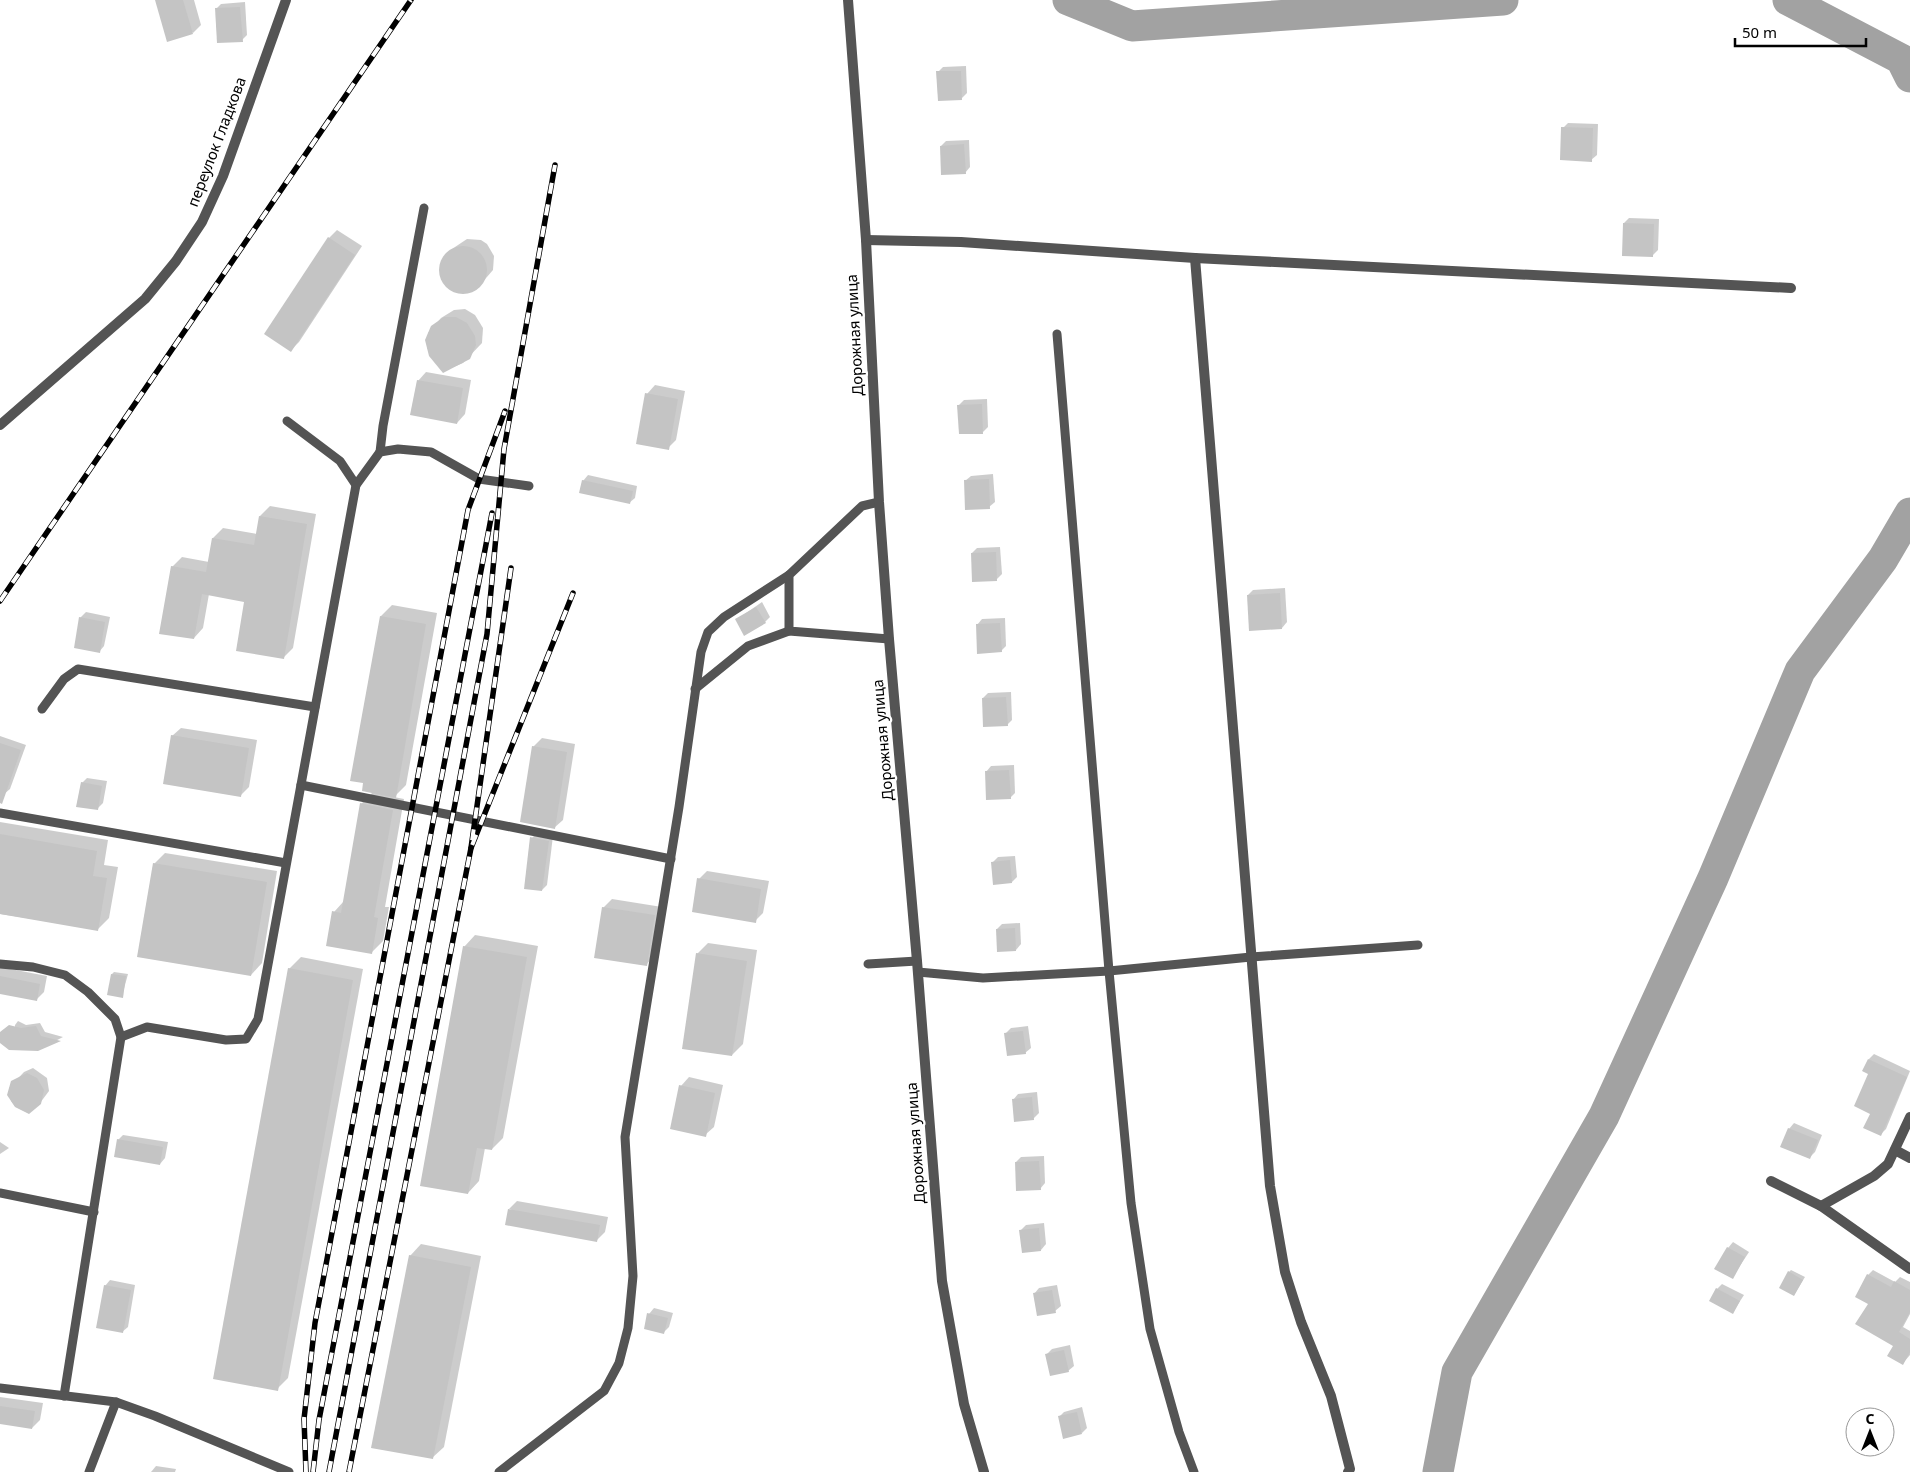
<svg xmlns="http://www.w3.org/2000/svg" width="1910" height="1472" font-family="'Noto Sans',sans-serif">
  <style>
    .shadow { fill: #0003 }
    .lines { fill: none; stroke-linecap: round; stroke-linejoin: round }
    .river { stroke: #a2a2a2; stroke-width: 31 }
    .building { fill: #c4c4c4 }
    .service { stroke: #545454; stroke-width: 9 }
    .minor { stroke: #545454; stroke-width: 10 }
    .tertiary { stroke: #545454; stroke-width: 10 }
    .rail-casing { stroke: #000; stroke-width: 5.5 }
    .rail { stroke: #fff; stroke-width: 4; stroke-dasharray: 11; stroke-linecap: butt }
    .labels { text-anchor: middle; stroke-width: 4.5; stroke-linejoin: round; paint-order: stroke }
    .street-label { font-size: 15px; fill: #000; stroke: #fff }
  </style>
  <rect width="100%" height="100%" fill="#fff"/>
  <g class="shadow">
    <polygon points="156,0 194,0 201,25 193,33"/>
    <polygon points="245,2 247,35 242,40 216,9 221,4"/>
    <polygon points="966,66 967,93 962,98 938,72 943,67"/>
    <polygon points="1568,123 1598,124 1597,155 1591,160 1563,128"/>
    <polygon points="969,140 970,167 965,173 941,146 946,141"/>
    <polygon points="1629,218 1659,219 1658,250 1653,255 1624,223"/>
    <polygon points="337,230 362,246 299,342 291,350 329,238"/>
    <polygon points="467,239 481,240 487,244 494,256 493,270 480,285 468,292 458,293 448,288 441,275 442,261 455,247"/>
    <polygon points="465,309 475,315 483,328 482,343 463,363 444,371 427,348 428,333 441,318 454,310"/>
    <polygon points="426,372 471,380 465,414 457,423 418,381"/>
    <polygon points="655,385 685,391 676,440 668,448 647,394"/>
    <polygon points="987,399 988,427 983,432 958,406 964,400"/>
    <polygon points="993,474 995,502 989,507 965,481 971,476"/>
    <polygon points="588,475 637,486 635,498 629,503 583,481"/>
    <polygon points="270,506 316,514 293,648 283,658 246,601 209,594 203,628 194,638 172,567 182,557 209,562 213,538 223,528 257,534 260,516"/>
    <polygon points="1000,547 1002,574 996,580 972,553 977,548"/>
    <polygon points="1285,588 1287,622 1282,628 1248,595 1253,590"/>
    <polygon points="762,602 770,617 765,622 736,620"/>
    <polygon points="392,605 437,613 406,785 394,797 404,799 385,907 389,907 383,941 372,952 334,912 344,901 361,804 373,792 381,616"/>
    <polygon points="86,612 110,617 104,646 99,652 80,618"/>
    <polygon points="1005,618 1006,646 1001,651 977,625 982,619"/>
    <polygon points="1011,692 1012,720 1007,725 983,698 988,693"/>
    <polygon points="181,728 257,740 249,787 240,796 172,736"/>
    <polygon points="0,736 26,745 10,789 4,794 0,793"/>
    <polygon points="542,738 575,744 563,820 554,828 533,747"/>
    <polygon points="1014,765 1015,793 1010,798 986,772 991,766"/>
    <polygon points="87,778 107,781 103,803 97,809 82,783"/>
    <polygon points="0,822 108,840 104,865 118,867 109,918 98,929 0,914"/>
    <polygon points="537,833 553,836 547,885 542,890 532,838"/>
    <polygon points="165,853 277,871 262,963 251,975 154,864"/>
    <polygon points="1015,856 1017,877 1012,882 992,863 998,857"/>
    <polygon points="707,871 769,881 763,913 755,921 699,879"/>
    <polygon points="612,899 662,907 654,956 646,965 603,908"/>
    <polygon points="1020,923 1021,944 1016,950 997,929 1002,924"/>
    <polygon points="475,935 538,946 503,1138 492,1149 485,1148 479,1181 468,1193 464,947"/>
    <polygon points="708,943 757,950 743,1044 732,1055 697,954"/>
    <polygon points="301,957 363,969 288,1378 277,1389 289,969"/>
    <polygon points="0,967 47,976 44,992 36,1000 0,993"/>
    <polygon points="114,972 128,974 122,996 112,974"/>
    <polygon points="18,1021 26,1025 40,1023 45,1032 63,1037 38,1050 13,1049 15,1025"/>
    <polygon points="1028,1026 1031,1048 1025,1053 1005,1034 1011,1028"/>
    <polygon points="1874,1054 1910,1071 1886,1129 1880,1135 1871,1113 1869,1059"/>
    <polygon points="33,1068 47,1078 49,1091 40,1103 15,1106 11,1101 9,1088 24,1072"/>
    <polygon points="689,1077 723,1085 714,1127 705,1135 681,1086"/>
    <polygon points="1037,1092 1039,1113 1033,1119 1013,1100 1018,1094"/>
    <polygon points="1794,1123 1822,1135 1815,1152 1810,1157 1789,1129"/>
    <polygon points="123,1135 168,1142 165,1158 160,1164 118,1140"/>
    <polygon points="0,1142 9,1148 0,1154"/>
    <polygon points="1044,1156 1045,1183 1040,1189 1016,1162 1021,1157"/>
    <polygon points="517,1201 608,1217 605,1232 597,1240 509,1209"/>
    <polygon points="1044,1223 1046,1244 1041,1250 1021,1230 1026,1225"/>
    <polygon points="1733,1242 1749,1252 1732,1278 1728,1248"/>
    <polygon points="421,1244 481,1256 444,1447 432,1458 410,1256"/>
    <polygon points="1791,1270 1805,1277 1794,1295 1789,1272"/>
    <polygon points="1873,1270 1895,1282 1900,1277 1910,1282 1910,1314 1903,1327 1910,1331 1910,1355 1903,1363 1869,1303 1868,1275"/>
    <polygon points="110,1280 135,1285 128,1327 122,1332 105,1286"/>
    <polygon points="1722,1284 1744,1295 1733,1312 1717,1289"/>
    <polygon points="1057,1285 1061,1306 1055,1311 1034,1294 1039,1288"/>
    <polygon points="654,1308 673,1313 669,1327 664,1332 649,1314"/>
    <polygon points="1070,1345 1074,1366 1068,1371 1047,1354 1052,1349"/>
    <polygon points="0,1397 43,1403 40,1420 32,1428 0,1423"/>
    <polygon points="1082,1407 1087,1428 1082,1433 1059,1417 1064,1412"/>
    <polygon points="156,1466 176,1469 175,1472 151,1472"/>
  </g>
  <g class="lines">
    <g class="river">
      <polyline points="1068,0 1132,26 1503,0"/>
      <polyline points="1788,0 1901,59 1910,77"/>
      <polyline points="1438,1472 1457,1372 1604,1116 1713,878 1800,671 1883,559 1910,513"/>
    </g>
  </g>
  <g class="building">
    <polygon points="155,0 183,0 193,34 167,42"/>
    <polygon points="240,7 243,42 217,43 215,8"/>
    <polygon points="936,71 961,71 962,100 938,101"/>
    <polygon points="1561,127 1593,128 1592,162 1560,160"/>
    <polygon points="964,144 966,174 941,175 940,146"/>
    <polygon points="1623,223 1654,224 1653,257 1622,256"/>
    <polygon points="328,237 355,255 291,352 264,334"/>
    <circle cx="463" cy="270" r="24"/>
    <polygon points="444,317 456,317 467,323 475,336 476,345 470,359 443,373 429,356 425,340 431,326"/>
    <polygon points="417,380 463,388 457,424 410,415"/>
    <polygon points="645,393 678,399 669,450 636,444"/>
    <polygon points="982,404 983,434 959,434 957,405"/>
    <polygon points="989,479 990,509 965,510 964,480"/>
    <polygon points="582,480 633,491 630,504 579,493"/>
    <polygon points="259,516 307,524 284,659 236,651 244,602 202,594 194,639 159,634 171,566 206,572 212,538 254,545"/>
    <polygon points="996,552 997,581 972,582 971,553"/>
    <polygon points="1280,593 1282,629 1249,631 1247,595"/>
    <polygon points="756,607 766,623 744,636 735,619"/>
    <polygon points="380,616 426,624 396,798 362,791 363,783 350,781"/>
    <polygon points="79,617 105,622 100,653 74,648"/>
    <polygon points="1000,623 1002,652 977,654 976,624"/>
    <polygon points="1006,697 1008,726 983,727 982,698"/>
    <polygon points="171,735 249,748 241,797 163,784"/>
    <polygon points="0,743 21,750 2,804 0,803"/>
    <polygon points="532,746 567,752 555,829 520,822"/>
    <polygon points="1009,770 1011,799 986,800 985,771"/>
    <polygon points="81,782 102,786 98,810 76,807"/>
    <polygon points="360,803 393,810 374,917 378,918 372,954 326,946 332,911 341,913"/>
    <polygon points="0,834 97,851 93,876 107,878 98,931 0,914"/>
    <polygon points="530,837 549,841 542,891 524,889"/>
    <polygon points="1010,860 1012,883 993,885 991,862"/>
    <polygon points="153,863 267,882 251,976 137,957"/>
    <polygon points="697,878 761,889 756,923 692,912"/>
    <polygon points="602,907 655,915 647,966 594,958"/>
    <polygon points="1015,928 1016,951 997,952 996,929"/>
    <polygon points="463,946 527,957 492,1150 477,1148 468,1194 420,1186"/>
    <polygon points="696,953 747,961 732,1056 682,1049"/>
    <polygon points="288,968 353,980 278,1391 213,1379"/>
    <polygon points="111,974 126,976 123,998 107,995"/>
    <polygon points="0,976 40,984 37,1001 0,994"/>
    <polygon points="9,1025 21,1028 36,1026 41,1036 61,1041 38,1051 9,1050 0,1043 0,1032"/>
    <polygon points="1023,1031 1026,1054 1007,1056 1004,1033"/>
    <polygon points="1868,1059 1907,1077 1881,1136 1863,1128 1870,1114 1854,1106 1868,1074 1862,1071"/>
    <polygon points="27,1073 37,1078 44,1090 41,1104 29,1114 15,1107 7,1095 11,1081"/>
    <polygon points="679,1085 715,1093 706,1137 670,1129"/>
    <polygon points="1032,1097 1034,1120 1014,1122 1012,1099"/>
    <polygon points="1788,1128 1818,1140 1810,1159 1780,1147"/>
    <polygon points="117,1139 163,1147 160,1165 114,1157"/>
    <polygon points="1039,1161 1041,1190 1016,1191 1015,1162"/>
    <polygon points="508,1209 600,1225 597,1242 505,1225"/>
    <polygon points="1039,1228 1041,1251 1022,1253 1019,1230"/>
    <polygon points="1727,1247 1745,1257 1733,1279 1714,1269"/>
    <polygon points="409,1255 471,1267 433,1459 371,1448"/>
    <polygon points="1788,1271 1803,1280 1794,1296 1779,1288"/>
    <polygon points="1867,1274 1891,1287 1894,1281 1910,1290 1910,1312 1899,1332 1910,1339 1910,1352 1903,1365 1887,1356 1893,1346 1855,1324 1868,1304 1855,1297"/>
    <polygon points="104,1285 131,1290 123,1333 96,1328"/>
    <polygon points="1716,1288 1740,1301 1733,1314 1709,1301"/>
    <polygon points="1052,1290 1056,1313 1037,1316 1033,1293"/>
    <polygon points="647,1313 668,1318 664,1334 644,1329"/>
    <polygon points="1064,1350 1069,1372 1050,1376 1045,1354"/>
    <polygon points="0,1406 35,1411 32,1429 0,1424"/>
    <polygon points="1077,1412 1082,1434 1063,1439 1058,1416"/>
  </g>
  <g class="lines">
    <g class="service">
      <polyline points="1057,334 1109,971 1131,1203 1150,1329 1179,1432 1194,1472"/>
      <polyline points="287,421 340,461 356,485"/>
      <polyline points="380,452 383,426 424,208"/>
      <polyline points="879,502 862,506 789,575 789,631 889,639"/>
      <polyline points="695,689 748,646 789,631"/>
      <polyline points="42,709 64,679 78,669 315,707"/>
      <polyline points="301,785 671,859"/>
      <polyline points="0,813 286,863"/>
      <polyline points="0,964 33,967 65,975 88,992 115,1019 121,1037 64,1396"/>
      <polyline points="868,964 917,961"/>
      <polyline points="918,972 983,978 1109,971 1251,957 1418,945"/>
      <polyline points="121,1037 147,1027 226,1040 246,1039 258,1019 356,485 380,452 398,449 431,452 479,479 529,486"/>
      <polyline points="0,1193 94,1212"/>
      <polyline points="0,1388 116,1402 155,1416 289,1472"/>
      <polyline points="89,1472 116,1402"/>
      <polyline points="499,1472 604,1391 619,1363 628,1328 633,1276 625,1137 679,807 701,652 708,632 724,617 789,575"/>
    </g>
    <g class="minor">
      <polyline points="866,240 961,242 1195,258 1791,288"/>
      <polyline points="1195,258 1270,1186 1285,1272 1301,1322 1331,1396 1350,1469 1348,1472"/>
      <polyline points="1895,1150 1910,1158"/>
      <polyline points="1771,1181 1821,1206 1910,1269"/>
      <polyline points="1821,1206 1874,1176 1888,1164 1910,1117"/>
    </g>
    <g class="tertiary">
      <polyline points="848,0 866,240 879,502 889,639 917,961 942,1281 964,1404 984,1472"/>
      <polyline points="0,425 145,299 176,261 202,222 223,176 286,0"/>
    </g>
    <defs>
      <g id="rail">
        <polyline points="511,568 471,848 573,593"/>
        <polyline points="0,601 411,0"/>
        <polyline points="306,1472 304,1419 315,1323 468,510 505,411"/>
        <polyline points="313,1472 319,1420 492,513"/>
        <polyline points="329,1472 487,634 504,449 555,165"/>
        <polyline points="349,1472 471,848"/>
      </g>
    </defs>
    <use href="#rail" class="rail-casing"/>
    <use href="#rail" class="rail"/>
  </g>
  <g class="labels">
    <g class="street-label">
      <text transform="translate(217 142) rotate(-69)" y="5">переулок Гладкова</text>
      <text transform="translate(855 335) rotate(-93)" y="5">Дорожная улица</text>
      <text transform="translate(883 740) rotate(-95)" y="5">Дорожная улица</text>
      <text transform="translate(916 1143) rotate(-94)" y="5">Дорожная улица</text>
    </g>
  </g>
  <g transform="translate(1870 1432)"><circle r="24" fill="#ffffff" stroke="#999999"/>
  <path d="M0-4L9 19L0 12L-9 19Z" fill="#000000"/>
  <text y="-8" font-size="14" font-weight="bold" text-anchor="middle" fill="#000000">С</text>
  </g>
  <path d="M1735 38v8h131v-8" fill="none" stroke="#000000" stroke-width="2.5"/>
  <text x="1742" y="38" font-size="15" fill="#000000" stroke="#ffffff" stroke-width="4" paint-order="stroke">50 m</text>
</svg>
